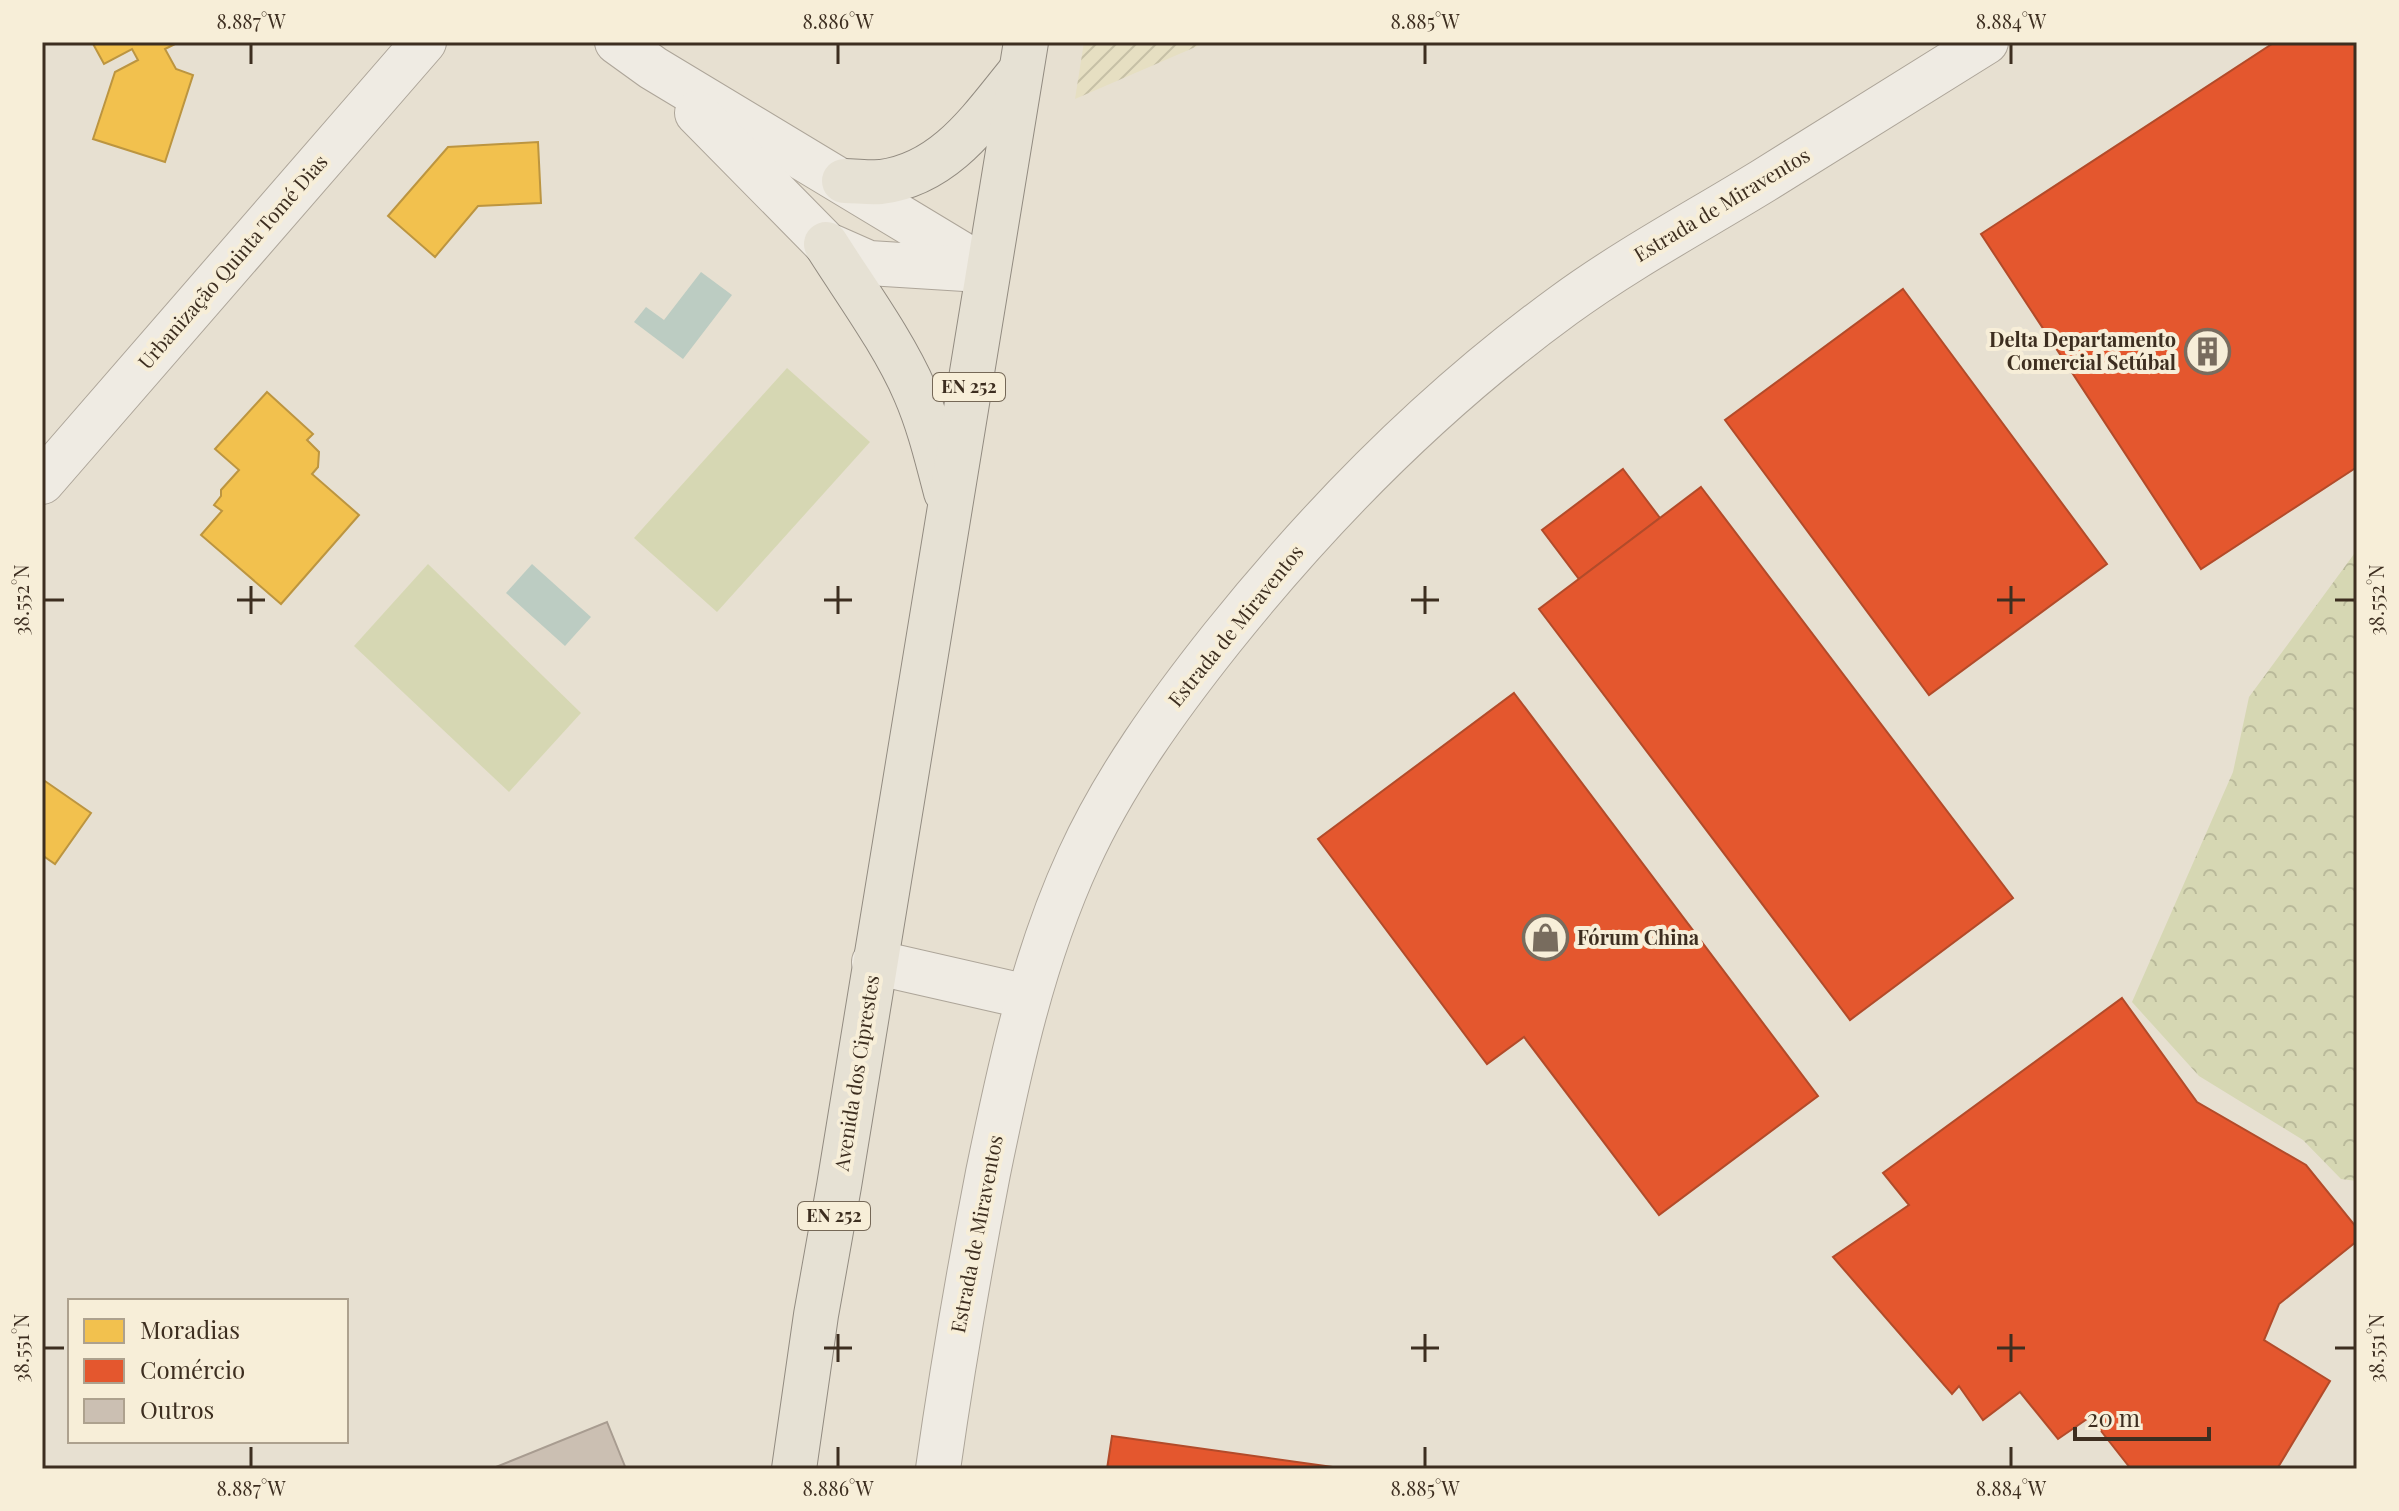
<svg xmlns="http://www.w3.org/2000/svg" width="2399" height="1511" font-family="'Playfair Display',serif">
  <style>
    .farmland { fill: url(#farmland-furrows) }
    .forest { fill: url(#forest-crowns) }
    .garden { fill: #d6d7b3 }
    .water { fill: #bcccc2 }
    .homes { fill: #f2c14e; stroke: #bc9540; stroke-width: 2 }
    .shops { fill: #e4572e; stroke: #b24b2a; stroke-width: 2 }
    .building { fill: #cbbfb2; stroke: #a89c90; stroke-width: 2 }
    .lines { fill: none; stroke-linecap: round; stroke-linejoin: round }
    .street-casing { stroke: #ada599; stroke-width: 46 }
    .primary-casing { stroke: #928b80; stroke-width: 46 }
    .street { stroke: #efebe3; stroke-width: 44 }
    .primary { stroke: #e6e1d4; stroke-width: 44 }
    .ticks { fill: none; stroke: #3d2e20; stroke-width: 3 }
    .labels { text-anchor: middle; stroke-width: 8; stroke-linejoin: round; paint-order: stroke }
    .shield { fill: #f7eed8; stroke: #756857; stroke-width: 2 }
    .shield-label { font-size: 18px; font-weight: bold; fill: #3d2e20 }
    .street-label { font-size: 20px; fill: #3d2e20; stroke: #f7eed8 }
    .poi-label { font-size: 20px; font-weight: bold; fill: #3d2e20; stroke: #f7eed8; text-anchor: end }
    .neatline { fill: none; stroke: #3d2e20; stroke-width: 3 }
    .ticks-label { font-size: 20px; text-anchor: middle; fill: #3d2e20 }
  </style>
  <defs>
    <pattern id="farmland-furrows" width="10" height="10" patternUnits="userSpaceOnUse" patternTransform="scale(2)"><rect width="10" height="10" fill="#e6dfc2"/><path d="M-1 1l2-2M0 10L10 0M9 11l2-2" fill="none" stroke="#c6c0a6"/></pattern>
    <pattern id="forest-crowns" width="20" height="18" patternUnits="userSpaceOnUse" patternTransform="scale(2)"><rect width="20" height="18" fill="#d6d7b3"/><path d="M2 6a3 3 0 1 1 6 0M12 15a3 3 0 1 1 6 0" fill="none" stroke="#b9b99a"/></pattern>
  </defs>
  <rect width="100%" height="100%" fill="#e7e0d1"/>
  <polygon class="farmland" points="1084,42 1207,42 1075,99"/>
  <polygon class="forest" points="2357,550 2357,1181 2341,1179 2303,1140 2199,1076 2132,1002 2233,772 2249,697"/>
  <g class="garden">
    <polygon points="787,368 870,442 717,612 634,538"/>
    <polygon points="428,564 581,713 509,792 354,646"/>
  </g>
  <g class="water">
    <polygon points="701,272 732,295 683,359 634,322 646,307 664,320"/>
    <polygon points="532,564 591,617 565,646 506,593"/>
  </g>
  <g class="homes">
    <polygon points="92,42 179,42 165,49 176,69 193,75 165,162 93,139 115,72 138,60 132,49 104,64"/>
    <polygon points="538,142 541,203 478,206 435,257 388,216 448,147"/>
    <polygon points="267,392 313,434 307,440 319,452 318,467 312,474 359,515 281,604 201,535 222,511 214,505 221,496 221,490 239,470 215,449"/>
    <polygon points="42,779 91,813 55,864 42,855"/>
  </g>
  <g class="shops">
    <polygon points="2275,42 2357,42 2357,467 2201,569 1981,234"/>
    <polygon points="1903,289 2107,564 1929,695 1725,420"/>
    <polygon points="1623,469 1660,518 1579,579 1542,530"/>
    <polygon points="1701,487 2013,898 1850,1020 1539,609"/>
    <polygon points="1514,693 1818,1096 1659,1215 1524,1037 1487,1064 1318,839"/>
    <polygon points="2122,998 2197,1102 2306,1165 2357,1228 2357,1241 2279,1304 2264,1340 2330,1381 2277,1469 2131,1469 2090,1417 2058,1439 2020,1392 1983,1420 1959,1386 1952,1394 1833,1257 1909,1205 1883,1173"/>
    <polygon points="1112,1436 1347,1469 1107,1469"/>
  </g>
  <polygon class="building" points="607,1422 626,1469 491,1469"/>
  <g class="lines">
    <defs>
      <g id="street">
        <polyline points="617,42 653,68 988,270"/>
        <polyline points="697,113 826,244 869,263 981,270"/>
        <polyline points="42,482 424,42"/>
        <polyline points="874,962 1028,997"/>
        <path d="M938 1469C952 1370 969 1271 988 1173 1010 1066 1033 958 1079 858 1115 779 1168 706 1222 638 1321 514 1435 399 1564 305 1627 259 1696 222 1763 181 1837 135 1911 88 1986 42"/>
      </g>
      <g id="primary">
        <path d="M844 181C856 181 869 183 881 182 946 174 982 118 1020 72"/>
        <path d="M826 244C855 290 894 343 915 392 929 424 937 458 946 492"/>
        <polyline points="794,1469 816,1315 839,1186 1026,42"/>
      </g>
    </defs>
    <use href="#street" class="street-casing"/>
    <use href="#primary" class="primary-casing"/>
    <use href="#street" class="street"/>
    <use href="#primary" class="primary"/>
  </g>
  <path class="ticks" d="M251 44V64M838 44V64M1425 44V64M2011 44V64M251 586V614M838 586V614M1425 586V614M2011 586V614M44 600H64M237 600H265M824 600H852M1411 600H1439M1997 600H2025M2335 600H2355M838 1334V1362M1425 1334V1362M2011 1334V1362M44 1348H64M824 1348H852M1411 1348H1439M1997 1348H2025M2335 1348H2355M251 1447V1467M838 1447V1467M1425 1447V1467M2011 1447V1467"/>
  <defs>
    <symbol id="building-ring" viewBox="-11 -11 22 22"><circle r="9.5" fill="#f7eed8" stroke="#786c5e" stroke-width="1.5"/><path d="M-4-6H4V6H1V3H-1V6H-4ZM-2.5-4.3h1.7v1.8h-1.7ZM.8-4.3h1.7v1.8H.8ZM-2.5-1h1.7V.8h-1.7ZM.8-1h1.7V.8H.8Z" fill="#786c5e"/></symbol>
    <symbol id="shop-ring" viewBox="-11 -11 22 22"><circle r="9.5" fill="#f7eed8" stroke="#786c5e" stroke-width="1.5"/><path d="M-5-2.5h2.3a2.7 3.5 0 0 1 5.4 0H5L5.5 6h-11ZM-1.5-2.5h3a1.5 2.3 0 0 0-3 0Z" fill="#786c5e"/></symbol>
  </defs>
  <g fill-rule="evenodd">
    <use href="#building-ring" x="2182" y="326" width="51" height="51"/>
    <use href="#shop-ring" x="1520" y="912" width="51" height="51"/>
  </g>
  <g class="labels">
    <g class="shield">
      <rect x="933" y="373" width="72" height="28" rx="6"/>
      <rect x="798" y="1202" width="72" height="28" rx="6"/>
    </g>
    <g class="shield-label">
      <text x="969" y="393">EN 252</text>
      <text x="834" y="1222">EN 252</text>
    </g>
    <g class="street-label">
      <text transform="translate(1722 205) rotate(-31)" y="7">Estrada de Miraventos</text>
      <text transform="translate(233 262) rotate(-49)" y="7">Urbanização Quinta Tomé Dias</text>
      <text transform="translate(1236 626) rotate(-51)" y="7">Estrada de Miraventos</text>
      <text transform="translate(857 1073) rotate(-81)" y="7">Avenida dos Ciprestes</text>
      <text transform="translate(977 1234) rotate(-79)" y="7">Estrada de Miraventos</text>
    </g>
    <g class="poi-label">
      <text x="2176" y="347">Delta Departamento<tspan x="2176" dy="23">Comercial Setúbal</tspan></text>
      <text x="1577" y="945" text-anchor="start">Fórum China</text>
    </g>
  </g>
  <rect width="2399" height="1511" fill="none" stroke="#f7eed8" stroke-width="88"/>
  <rect x="68" y="1299" width="280" height="144" fill="#f7eed8" stroke="#ada18e" stroke-width="2"/>
  <rect x="84" y="1319" width="40" height="24" fill="#f2c14e" stroke="#ada18e" stroke-width="2"/>
  <text x="140" y="1339" font-size="24" fill="#3d2e20">Moradias</text>
  <rect x="84" y="1359" width="40" height="24" fill="#e4572e" stroke="#ada18e" stroke-width="2"/>
  <text x="140" y="1379" font-size="24" fill="#3d2e20">Comércio</text>
  <rect x="84" y="1399" width="40" height="24" fill="#cbbfb2" stroke="#ada18e" stroke-width="2"/>
  <text x="140" y="1419" font-size="24" fill="#3d2e20">Outros</text>
  <path d="M2075 1427v12h134v-12" fill="none" stroke="#3d2e20" stroke-width="4"/>
  <text x="2087" y="1427" font-size="24" fill="#3d2e20" stroke="#f7eed8" stroke-width="6" paint-order="stroke">20 m</text>
  <rect x="44" y="44" width="2311" height="1423" class="neatline"/>
  <g class="ticks-label">
    <text x="251" y="29">8.887°W</text>
    <text x="838" y="29">8.886°W</text>
    <text x="1425" y="29">8.885°W</text>
    <text x="2011" y="29">8.884°W</text>
    <text transform="translate(22 600) rotate(-90)" y="7">38.552°N</text>
    <text transform="translate(2377 600) rotate(-90)" y="7">38.552°N</text>
    <text transform="translate(22 1348) rotate(-90)" y="7">38.551°N</text>
    <text transform="translate(2377 1348) rotate(-90)" y="7">38.551°N</text>
    <text x="251" y="1496">8.887°W</text>
    <text x="838" y="1496">8.886°W</text>
    <text x="1425" y="1496">8.885°W</text>
    <text x="2011" y="1496">8.884°W</text>
  </g>
</svg>
